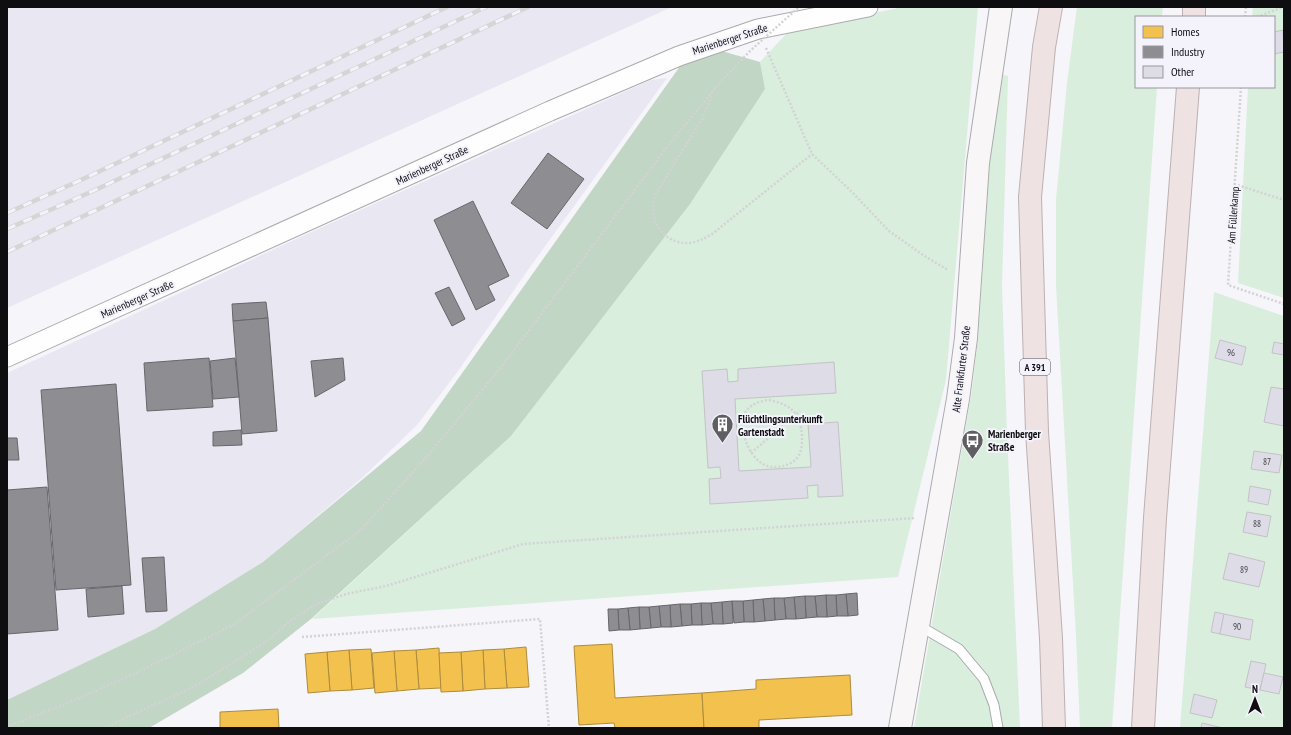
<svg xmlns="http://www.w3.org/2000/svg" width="1291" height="735" font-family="'PT Sans Narrow',sans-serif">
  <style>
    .built { fill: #e8e7f2 }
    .green { fill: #d9eedd }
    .forest { fill: #c1d6c5 }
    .homes { fill: #f2c14e; stroke: #ae8b3c }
    .industry { fill: #8d8d92; stroke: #67676b }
    .building { fill: #dddce7; stroke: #c3c3c6 }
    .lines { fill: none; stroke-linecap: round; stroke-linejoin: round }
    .lane-casing { stroke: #ababaf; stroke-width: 11 }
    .street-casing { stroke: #ababaf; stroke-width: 21 }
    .secondary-casing { stroke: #ababaf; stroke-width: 24 }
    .highway-casing { stroke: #bdb0b2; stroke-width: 24 }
    .path { stroke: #d3d3d5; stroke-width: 2.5; stroke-dasharray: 2 2; stroke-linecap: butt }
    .lane { stroke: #fefefe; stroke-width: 9 }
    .street { stroke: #fefefe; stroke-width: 19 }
    .secondary { stroke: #f9f6f7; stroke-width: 22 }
    .highway { stroke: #efe2e3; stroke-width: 22 }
    .rail-casing { stroke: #d5d5d6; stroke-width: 4.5 }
    .rail { stroke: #f4f3fc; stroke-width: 3; stroke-dasharray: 9; stroke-linecap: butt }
    .path-bridge { stroke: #d3d3d5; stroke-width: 2.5; stroke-dasharray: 2 2; stroke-linecap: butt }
    .labels { text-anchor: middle; stroke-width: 4; stroke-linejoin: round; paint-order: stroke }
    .number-label { font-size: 9px; fill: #444449 }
    .shield { fill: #f4f3fc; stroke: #535358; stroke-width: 1 }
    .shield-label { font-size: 10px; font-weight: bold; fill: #0e0e11 }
    .street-label { font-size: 11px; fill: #0e0e11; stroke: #f4f3fc }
    .poi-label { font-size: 11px; font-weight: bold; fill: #0e0e11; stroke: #f4f3fc; text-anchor: start }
  </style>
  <rect width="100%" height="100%" fill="#f5f5fa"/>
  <g class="built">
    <polygon points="7,7 672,7 7,308"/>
    <polygon points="667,78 530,267 458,371 417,425 362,478 263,562 155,629 7,700 7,373 307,234 651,80"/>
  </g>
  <g class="green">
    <polygon points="903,7 978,7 946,380 898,577 312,619 511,436 597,323 765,89 760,62 789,31"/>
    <polygon points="1077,7 1163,7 1162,17 1136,17 1136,87 1157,87 1112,728 1080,728 1076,636 1056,285 1056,200 1067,83"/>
    <polygon points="1253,7 1284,7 1284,298 1238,283 1248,87 1274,87 1274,17 1252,17"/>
    <polygon points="1003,75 1008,76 1002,286 1007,433 1020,728 914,728 972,390 978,338 990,157"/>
    <polygon points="1214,292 1284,316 1284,728 1180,728"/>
  </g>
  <polygon class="forest" points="718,50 760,62 765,89 690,204 511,436 311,619 243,673 149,728 7,728 7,700 155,629 263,562 421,431 683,62"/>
  <g class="homes">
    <polygon points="612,644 615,698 702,693 704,728 615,728 614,723 579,725 574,646"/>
    <polygon points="526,647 529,687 507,688 504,649"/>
    <polygon points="439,648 441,688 419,689 416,650"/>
    <polygon points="371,649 374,688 352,690 349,650"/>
    <polygon points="504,649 507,688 485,689 483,650"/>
    <polygon points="349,650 352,690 330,691 327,652"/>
    <polygon points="416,650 419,689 397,691 394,651"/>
    <polygon points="483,650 485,689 463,691 461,652"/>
    <polygon points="394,651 397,691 375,693 372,653"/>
    <polygon points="327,652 330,691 308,693 305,654"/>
    <polygon points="461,652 463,691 441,692 439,653"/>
    <polygon points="850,675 852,715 759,720 759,728 704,728 702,693 756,689 756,680"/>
    <polygon points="278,709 279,728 220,728 220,712"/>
  </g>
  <g class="industry">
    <polygon points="548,153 584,179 547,229 511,203"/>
    <polygon points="473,201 509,276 488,286 495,300 476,310 434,220"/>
    <polygon points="449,287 465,319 452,326 435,293"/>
    <polygon points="266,302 268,318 233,321 232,304"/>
    <polygon points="268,318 277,431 242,434 233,321"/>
    <polygon points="209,358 213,407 147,411 144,363"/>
    <polygon points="235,358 239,397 213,399 210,361"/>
    <polygon points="343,358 345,380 315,397 311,361"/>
    <polygon points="116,384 131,585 56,590 41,390"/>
    <polygon points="241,430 242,445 213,446 213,432"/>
    <polygon points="7,438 17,438 19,460 7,460"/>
    <polygon points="47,487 58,630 7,634 7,490"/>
    <polygon points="164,557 167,611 146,612 142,558"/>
    <polygon points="122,586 124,614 88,617 86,589"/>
    <polygon points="857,593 858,615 848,616 846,594"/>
    <polygon points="846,594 848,616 837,616 836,595"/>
    <polygon points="826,595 836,595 837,616 827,617"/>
    <polygon points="826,595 827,617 817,617 815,596"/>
    <polygon points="805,596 815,596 817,617 806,618"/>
    <polygon points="805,596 806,618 796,619 794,597"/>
    <polygon points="794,597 796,619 786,619 784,598"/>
    <polygon points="774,598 784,598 786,619 775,620"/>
    <polygon points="774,598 775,620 765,621 763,599"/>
    <polygon points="763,599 765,621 754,622 753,600"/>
    <polygon points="753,600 754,622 744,622 743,601"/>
    <polygon points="732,601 743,601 744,622 734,623"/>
    <polygon points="732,601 733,623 723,624 722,602"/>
    <polygon points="722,602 723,624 713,624 711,603"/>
    <polygon points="701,603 711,603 713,624 702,625"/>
    <polygon points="701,603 702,625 692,625 691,604"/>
    <polygon points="680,604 691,604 692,625 682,626"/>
    <polygon points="680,604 682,626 671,627 670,605"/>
    <polygon points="670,605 671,627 661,627 659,606"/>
    <polygon points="659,606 661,627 651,628 649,607"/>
    <polygon points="639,607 649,607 651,628 640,629"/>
    <polygon points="639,607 640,629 630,630 628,608"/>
    <polygon points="628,608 630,630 619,630 618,609"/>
    <polygon points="608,609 618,609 619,630 609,631"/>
  </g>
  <g class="building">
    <polygon points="1283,30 1284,52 1274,54 1274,32"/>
    <polygon points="1220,340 1246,347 1242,365 1215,358"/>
    <polygon points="1274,342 1284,344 1284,355 1272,353"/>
    <polygon points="834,362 836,393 735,399 739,471 811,467 808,424 838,422 843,496 818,497 818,485 807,486 808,498 710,504 709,479 721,478 720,467 708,468 702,371 727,369 728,382 738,381 738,369"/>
    <polygon points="1271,387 1284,389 1284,426 1264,422"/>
    <polygon points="1254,451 1282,455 1279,473 1251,469"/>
    <polygon points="1250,486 1271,490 1268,505 1248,501"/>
    <polygon points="1247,512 1271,516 1267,537 1243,532"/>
    <polygon points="1229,553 1265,562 1259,587 1223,579"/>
    <polygon points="1215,612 1224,614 1220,634 1211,632"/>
    <polygon points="1224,614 1253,620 1250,640 1220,634"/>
    <polygon points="1251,661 1266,664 1260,690 1245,687"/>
    <polygon points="1264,673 1283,677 1279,694 1260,690"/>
    <polygon points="1194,694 1217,700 1212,718 1190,713"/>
    <polygon points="1202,723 1223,728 1201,728"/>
  </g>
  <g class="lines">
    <defs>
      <polyline id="lane" points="918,625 959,649 984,679 994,705 998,728"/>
      <polyline id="street" points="7,357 550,111 679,56 758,29 868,7"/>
      <polyline id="secondary" points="900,728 958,399 966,338 978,163 1001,7"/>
      <g id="highway">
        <polyline points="1051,7 1044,47 1030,197 1037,432 1051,638 1054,728"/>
        <polyline points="1194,17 1194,7"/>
        <polyline points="1143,728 1155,518 1188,87"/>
      </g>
    </defs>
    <use href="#lane" class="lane-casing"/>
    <use href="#street" class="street-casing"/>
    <use href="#secondary" class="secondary-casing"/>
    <use href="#highway" class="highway-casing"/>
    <g class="path">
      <polyline points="1245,17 1246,7"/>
      <polyline points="1257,17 1283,7"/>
      <polyline points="766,48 812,154 851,191 889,231 923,255 948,270"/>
      <polyline points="1241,87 1228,285 1284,304"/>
      <path d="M712 96C707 106 704 117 698 126 686 145 674 162 664 181 660 187 656 194 654 201 650 214 657 231 669 238 685 247 697 243 712 234L812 154"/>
      <polyline points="1234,184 1284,200"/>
      <path d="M769 400C792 405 800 413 802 436 802 443 802 451 798 457 794 462 788 465 783 466 777 467 770 468 765 465 749 458 739 431 744 415 748 405 759 401 769 400Z"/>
      <polyline points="751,453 800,411"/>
      <polyline points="302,637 540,619 549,728"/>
      <polyline points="7,727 70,702 130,676 233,625 362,529 429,454 502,366 668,146 716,87"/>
      <polyline points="104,728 197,685 264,643 290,621 317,604 346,594 386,586 523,544 915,518"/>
    </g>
    <use href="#lane" class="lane"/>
    <use href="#street" class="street"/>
    <use href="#secondary" class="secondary"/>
    <use href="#highway" class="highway"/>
    <defs>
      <g id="rail">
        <polyline points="7,213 81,180 447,7"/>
        <polyline points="7,229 93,191 486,7"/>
        <polyline points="7,252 528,7"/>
      </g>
    </defs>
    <use href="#rail" class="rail-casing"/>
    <use href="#rail" class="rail"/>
    <polyline class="path-bridge" points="716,87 750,51 799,7"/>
  </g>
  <defs>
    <symbol id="building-pin" viewBox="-11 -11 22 30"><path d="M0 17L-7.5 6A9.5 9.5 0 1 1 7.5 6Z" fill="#5f5f63" stroke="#f4f3fc"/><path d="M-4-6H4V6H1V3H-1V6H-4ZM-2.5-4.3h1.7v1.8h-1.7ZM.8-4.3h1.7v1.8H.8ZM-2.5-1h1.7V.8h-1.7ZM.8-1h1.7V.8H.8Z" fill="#fff"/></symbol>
    <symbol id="bus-pin" viewBox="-11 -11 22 30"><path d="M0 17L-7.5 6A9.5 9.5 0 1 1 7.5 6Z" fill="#5f5f63" stroke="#f4f3fc"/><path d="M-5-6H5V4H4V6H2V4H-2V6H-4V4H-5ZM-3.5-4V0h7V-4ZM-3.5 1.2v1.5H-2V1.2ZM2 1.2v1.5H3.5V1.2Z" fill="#fff"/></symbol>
  </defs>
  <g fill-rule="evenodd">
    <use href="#building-pin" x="710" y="412" width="25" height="34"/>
    <use href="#bus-pin" x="960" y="428" width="25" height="34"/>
  </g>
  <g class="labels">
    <g class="number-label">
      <text x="1231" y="356">96</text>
      <text x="1267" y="465">87</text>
      <text x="1257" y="527">88</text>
      <text x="1244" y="573">89</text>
      <text x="1237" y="630">90</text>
    </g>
    <rect class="shield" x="1020" y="359" width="30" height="16" rx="3"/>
    <g class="shield-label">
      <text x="1035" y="371">A 391</text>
    </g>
    <g class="street-label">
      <text transform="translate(730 39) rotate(-18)" y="4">Marienberger Straße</text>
      <text transform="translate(432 165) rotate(-25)" y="4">Marienberger Straße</text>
      <text transform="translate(1233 215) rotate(-86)" y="4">Am Füllerkamp</text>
      <text transform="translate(137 299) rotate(-24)" y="4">Marienberger Straße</text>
      <text transform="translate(961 369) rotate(-83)" y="4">Alte Frankfurter Straße</text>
    </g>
    <g class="poi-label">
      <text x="738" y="423">Flüchtlingsunterkunft<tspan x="738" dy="13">Gartenstadt</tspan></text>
      <text x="988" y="438">Marienberger<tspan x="988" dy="13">Straße</tspan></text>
    </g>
  </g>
  <rect width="1291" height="735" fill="none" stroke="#0e0e11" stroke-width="16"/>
  <rect x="1135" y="16" width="140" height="72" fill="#f4f3fc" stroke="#98979e"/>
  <rect x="1143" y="26" width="20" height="12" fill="#f2c14e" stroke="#98979e"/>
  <text x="1171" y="36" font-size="12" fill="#0e0e11">Homes</text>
  <rect x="1143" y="46" width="20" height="12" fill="#8d8d92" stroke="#98979e"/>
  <text x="1171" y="56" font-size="12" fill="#0e0e11">Industry</text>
  <rect x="1143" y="66" width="20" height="12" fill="#dddce7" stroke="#98979e"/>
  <text x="1171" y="76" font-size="12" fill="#0e0e11">Other</text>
  <g transform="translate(1255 699)" stroke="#f4f3fc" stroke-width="3" paint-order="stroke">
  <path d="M0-3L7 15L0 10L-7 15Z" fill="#0e0e11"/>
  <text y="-6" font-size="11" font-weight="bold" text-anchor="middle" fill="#0e0e11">N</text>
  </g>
</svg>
